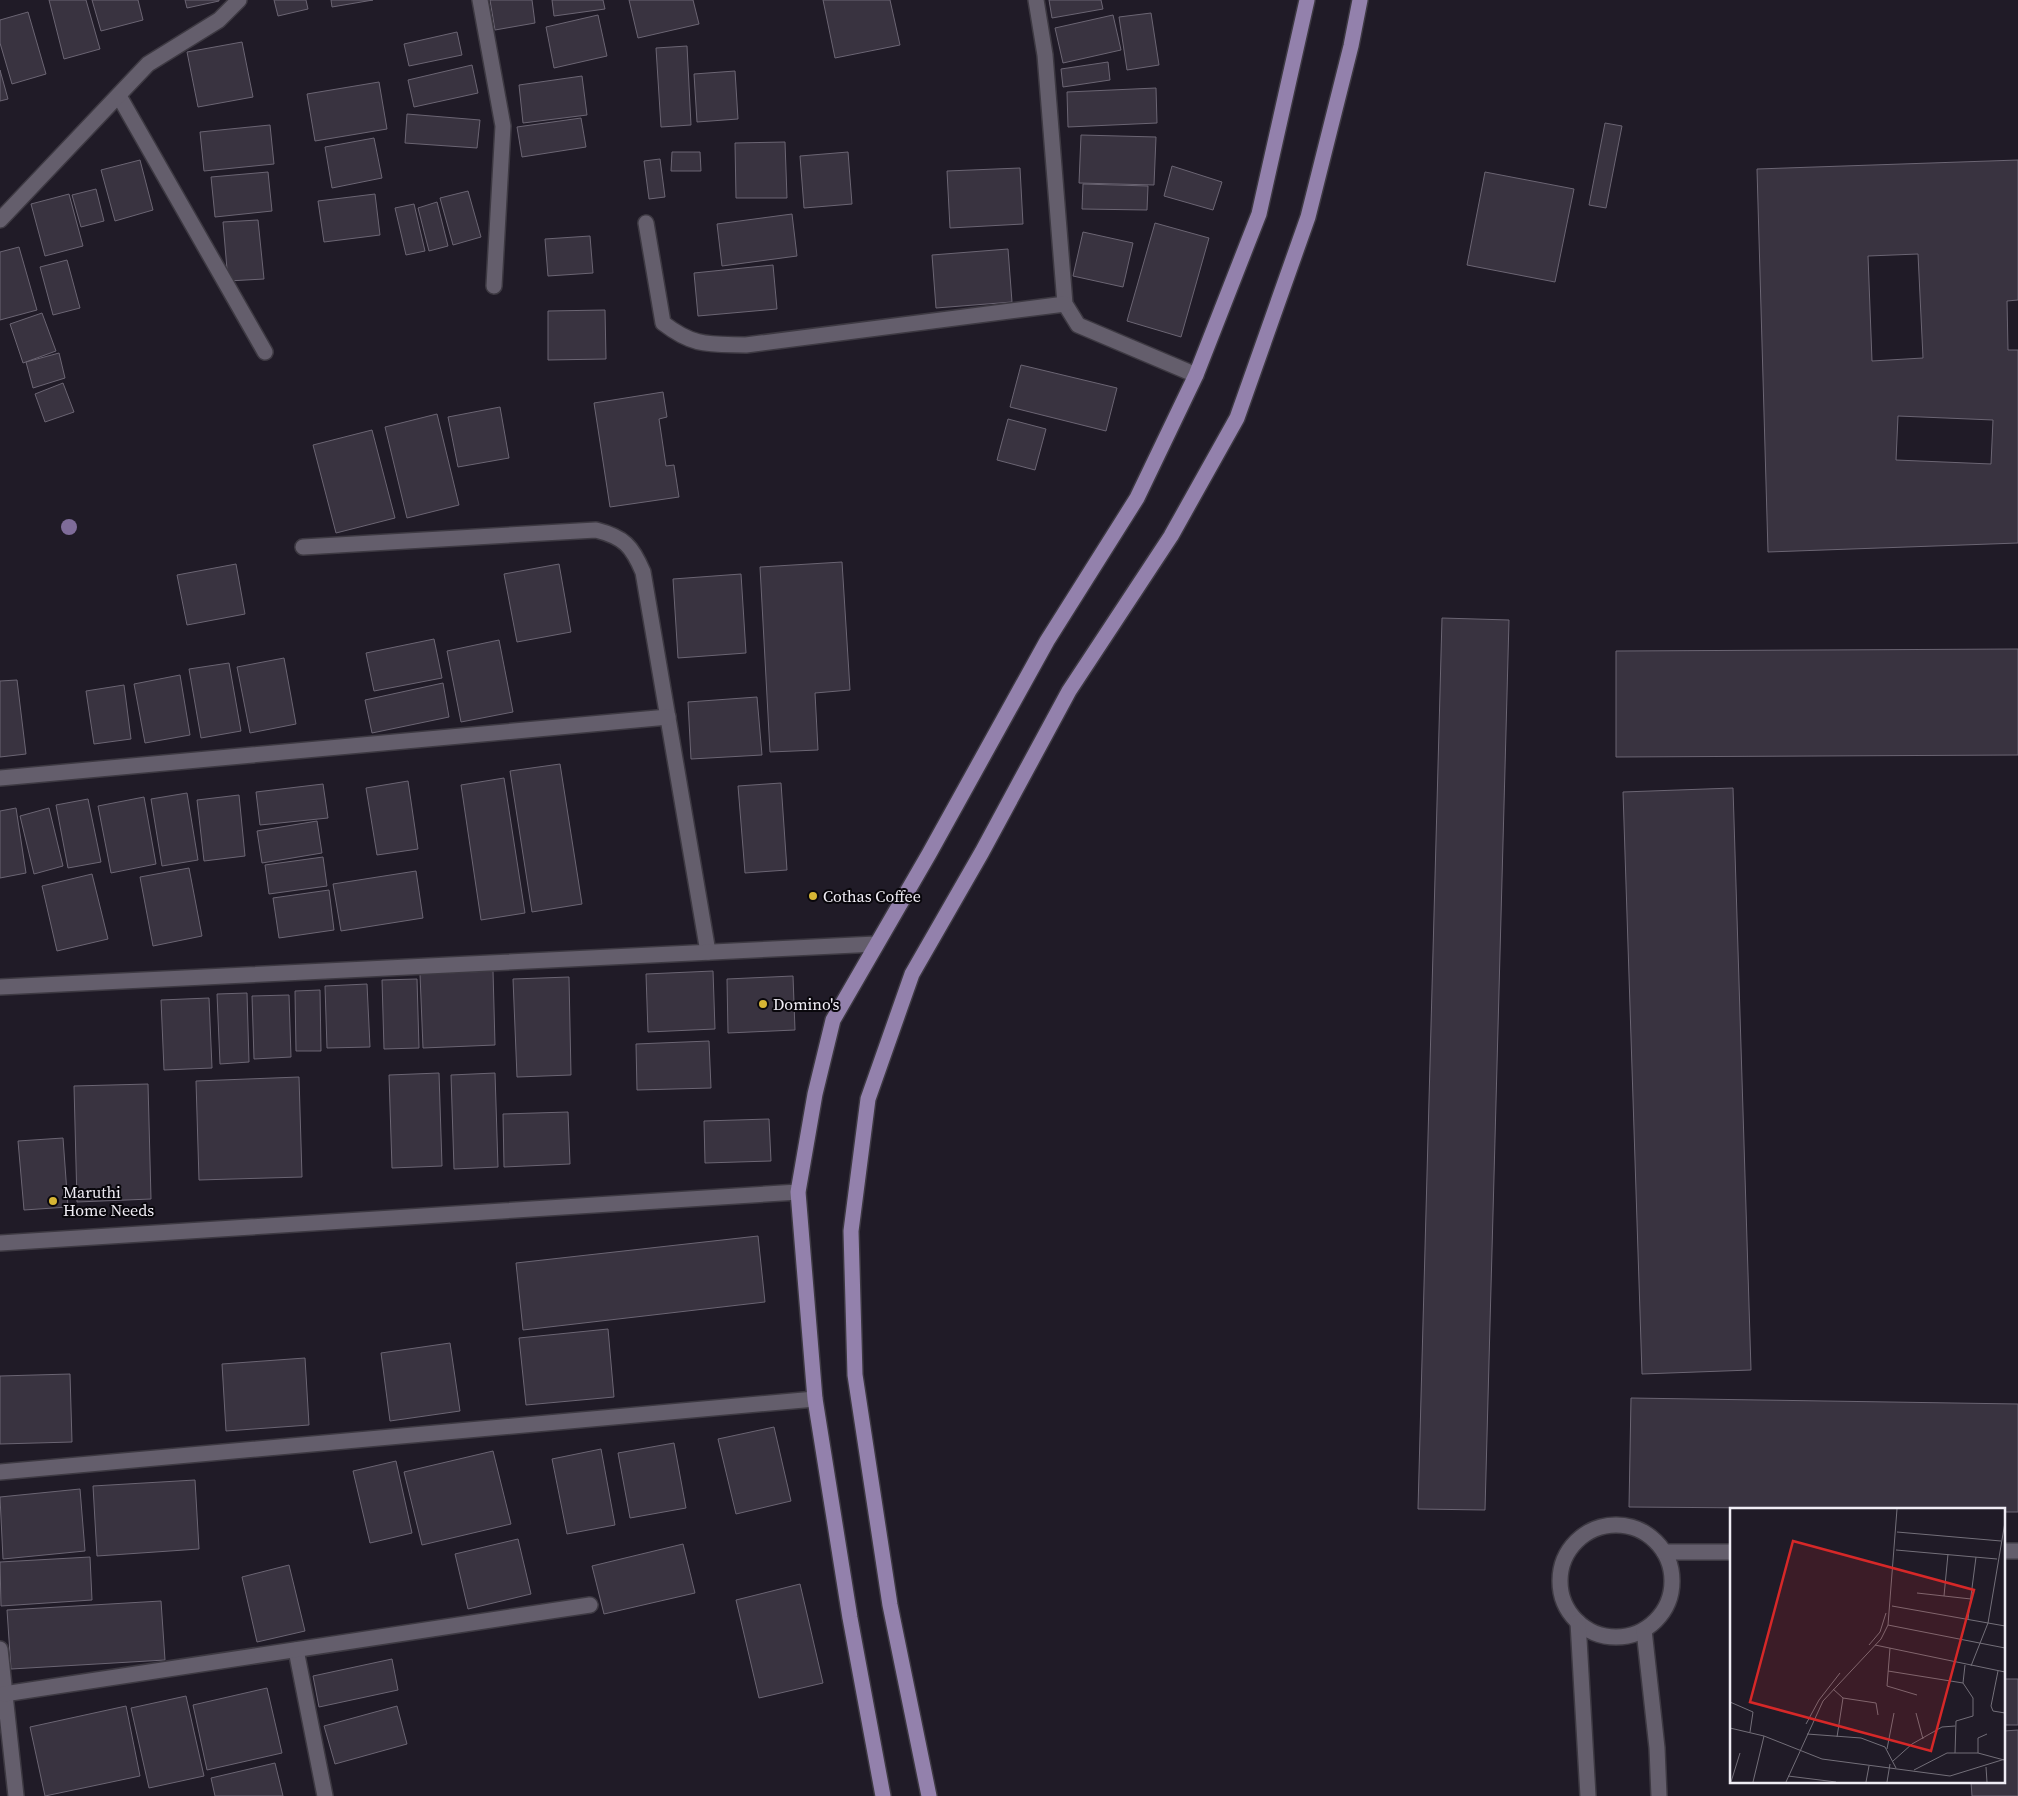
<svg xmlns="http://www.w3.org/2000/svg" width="2018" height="1796" font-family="'Source Serif 4',serif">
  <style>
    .building { fill: #393340; stroke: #6b6573; fill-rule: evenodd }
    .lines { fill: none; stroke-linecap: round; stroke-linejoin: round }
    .minor-casing { stroke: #3d3942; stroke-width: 18 }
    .major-casing { stroke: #3d3942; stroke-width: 18 }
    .minor { stroke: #645e6c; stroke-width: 15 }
    .major { stroke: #9381ac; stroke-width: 15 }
    .tree { fill: #7f6c99 }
    .poi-dot { fill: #d6b534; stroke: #09070c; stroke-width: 2 }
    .labels { text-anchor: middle; stroke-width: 4; stroke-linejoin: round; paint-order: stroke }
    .poi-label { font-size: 16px; fill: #f0edf5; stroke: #09070c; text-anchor: start }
    .inset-road { fill: none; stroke: #736f79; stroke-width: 1 }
    .view { fill: #d62828; fill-opacity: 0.15; stroke: #d62828; stroke-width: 2.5 }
    .inset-edge { fill: none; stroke: #f0edf5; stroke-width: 2.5 }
  </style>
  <rect width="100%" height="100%" fill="#201b27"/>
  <g class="building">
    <polygon points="49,0 86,0 100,49 64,59"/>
    <polygon points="92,0 138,0 143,20 101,31"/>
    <polygon points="185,0 219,0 219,1 187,8"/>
    <polygon points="274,0 306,0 308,9 278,16"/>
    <polygon points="331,0 373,0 332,7"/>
    <polygon points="490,0 532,0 535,23 495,30"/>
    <polygon points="552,0 603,0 605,9 554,16"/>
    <polygon points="629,0 693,0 699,24 638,38"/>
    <polygon points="823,0 890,0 900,45 835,58"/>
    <polygon points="1049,0 1101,0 1103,9 1052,18"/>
    <polygon points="28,12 46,74 12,84 0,43 0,20"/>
    <polygon points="1151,13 1159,65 1127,70 1119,17"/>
    <polygon points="598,15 607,56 554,68 546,27"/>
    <polygon points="1113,15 1121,50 1063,63 1055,28"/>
    <polygon points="457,32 462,55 409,66 404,44"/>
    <polygon points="242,42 253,97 198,107 187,52"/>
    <polygon points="687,46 691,125 661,127 656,48"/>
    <polygon points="1108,62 1110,80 1063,87 1061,69"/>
    <polygon points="472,65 478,93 414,107 408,80"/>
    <polygon points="0,70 8,99 0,101"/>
    <polygon points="735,71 738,119 697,122 694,74"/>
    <polygon points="582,76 587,115 523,123 519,85"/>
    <polygon points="379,82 387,129 315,141 307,94"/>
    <polygon points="1156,88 1157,123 1068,127 1067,92"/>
    <polygon points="407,114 480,120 477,148 405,143"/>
    <polygon points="581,118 586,147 522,157 517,127"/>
    <polygon points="1605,123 1622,126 1606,208 1589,205"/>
    <polygon points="270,125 274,164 204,171 200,132"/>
    <polygon points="1081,135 1156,137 1154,185 1079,183"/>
    <polygon points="374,138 382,178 332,188 325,147"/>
    <polygon points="785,142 787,198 736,198 735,143"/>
    <polygon points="672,152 700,152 701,171 671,171"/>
    <polygon points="848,152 852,204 804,208 800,156"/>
    <polygon points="660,159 665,197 649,199 644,161"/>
    <polygon points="140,160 153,210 115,221 101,170"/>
    <path d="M2018 160V300L2007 301 2008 350H2018V543L1768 552 1757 169ZM1918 254 1923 358 1872 361 1868 256ZM1898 416 1993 420 1991 464 1896 460Z"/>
    <polygon points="1172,166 1222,182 1213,210 1164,196"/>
    <polygon points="1020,168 1023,224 950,228 947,171"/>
    <polygon points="268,172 272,211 215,217 211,177"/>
    <polygon points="1485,172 1574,189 1555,282 1467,265"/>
    <polygon points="1083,184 1148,186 1147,210 1082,209"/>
    <polygon points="96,189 104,221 81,227 72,195"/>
    <polygon points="468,191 481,237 453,245 440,198"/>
    <polygon points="69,194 83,246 45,256 31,204"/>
    <polygon points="375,194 380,235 324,242 318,201"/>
    <polygon points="437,202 448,246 429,251 418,208"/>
    <polygon points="414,204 425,251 406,255 395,208"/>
    <polygon points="792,214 797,256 722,266 717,224"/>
    <polygon points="258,220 264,279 228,281 223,222"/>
    <polygon points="1155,223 1209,238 1181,337 1127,321"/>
    <polygon points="1083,232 1133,243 1123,287 1073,276"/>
    <polygon points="590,236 593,273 548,276 545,239"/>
    <polygon points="19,247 37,310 0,320 0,252"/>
    <polygon points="1008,249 1012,302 936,308 932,255"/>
    <polygon points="67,260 80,308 53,315 40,267"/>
    <polygon points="773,265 777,309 698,316 694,273"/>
    <polygon points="605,310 606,359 548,360 548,311"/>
    <polygon points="42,313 56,351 23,363 10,324"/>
    <polygon points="59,353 65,378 33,388 26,362"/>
    <polygon points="1021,365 1117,388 1106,431 1010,407"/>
    <polygon points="63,383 74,412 45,422 35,394"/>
    <polygon points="663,392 667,417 659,419 666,466 674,465 679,497 610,507 594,403"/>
    <polygon points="500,407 509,458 458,467 448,417"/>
    <polygon points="437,414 459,505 407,518 385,427"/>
    <polygon points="1008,419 1046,429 1035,470 997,460"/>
    <polygon points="372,430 395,518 336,533 313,445"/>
    <polygon points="842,562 850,690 815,693 818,750 770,752 760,567"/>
    <polygon points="236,564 245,614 187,625 177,575"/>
    <polygon points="559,564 571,632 517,642 504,574"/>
    <polygon points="741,574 746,653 678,658 673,579"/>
    <polygon points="1442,618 1509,620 1485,1510 1418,1509"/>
    <polygon points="434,639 442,678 374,691 366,653"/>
    <polygon points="499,640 513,712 461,722 447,651"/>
    <polygon points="2018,649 2018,755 1616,757 1616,651"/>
    <polygon points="284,658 296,724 250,733 237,667"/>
    <polygon points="229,663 241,731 201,738 189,669"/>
    <polygon points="180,675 190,735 145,743 134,684"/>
    <polygon points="17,680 26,754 0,757 0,681"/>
    <polygon points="443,683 449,717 372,733 365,700"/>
    <polygon points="124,685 131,739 94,744 86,691"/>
    <polygon points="757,697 762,755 691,759 688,702"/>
    <polygon points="560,764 582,904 532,912 510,771"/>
    <polygon points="504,778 525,913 481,920 461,785"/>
    <polygon points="408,781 418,849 377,855 366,788"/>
    <polygon points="781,783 787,870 745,873 738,786"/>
    <polygon points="323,784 328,818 260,825 256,792"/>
    <polygon points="1733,788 1751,1370 1642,1374 1623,792"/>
    <polygon points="187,793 198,860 162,866 151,799"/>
    <polygon points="239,795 245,856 204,861 197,800"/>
    <polygon points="144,797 156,864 111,873 98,806"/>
    <polygon points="88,799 101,862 68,868 56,805"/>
    <polygon points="16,808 26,873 0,878 0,811"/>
    <polygon points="49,808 63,866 34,874 20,816"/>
    <polygon points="317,821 322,853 262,863 257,831"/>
    <polygon points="323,857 327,886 269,894 265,865"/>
    <polygon points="189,868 202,936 153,946 140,877"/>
    <polygon points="416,871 423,918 341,931 333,884"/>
    <polygon points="92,874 108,939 57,951 42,886"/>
    <polygon points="329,890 334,930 279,938 273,898"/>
    <polygon points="493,971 495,1045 423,1048 420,974"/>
    <polygon points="713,971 715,1029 648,1032 646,974"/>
    <polygon points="793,976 795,1030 728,1033 727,979"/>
    <polygon points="569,977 571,1075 517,1077 513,979"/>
    <polygon points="417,979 419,1048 384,1049 382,980"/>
    <polygon points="367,984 370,1047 327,1048 325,986"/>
    <polygon points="320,990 321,1051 296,1051 295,991"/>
    <polygon points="247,993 249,1062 220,1064 217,994"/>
    <polygon points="289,995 291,1057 254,1059 252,996"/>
    <polygon points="209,998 212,1068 164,1070 161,1000"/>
    <polygon points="709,1041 711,1088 637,1090 636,1044"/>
    <polygon points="439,1073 442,1166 392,1168 389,1075"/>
    <polygon points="495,1073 498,1167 454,1169 451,1075"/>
    <polygon points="299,1077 302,1177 199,1180 196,1081"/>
    <polygon points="148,1084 151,1199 77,1202 74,1086"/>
    <polygon points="568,1112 570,1164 504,1167 503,1114"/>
    <polygon points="769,1119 771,1161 705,1163 704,1121"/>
    <polygon points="63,1138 68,1207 24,1210 18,1141"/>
    <polygon points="758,1236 765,1302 523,1330 516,1263"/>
    <polygon points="608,1329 614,1397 526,1405 519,1338"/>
    <polygon points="450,1343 460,1411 390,1421 381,1353"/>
    <polygon points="305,1358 309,1425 226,1431 222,1364"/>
    <polygon points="70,1374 72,1442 0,1444 0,1376"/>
    <polygon points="1631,1398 2018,1404 2018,1512 2004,1512 2004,1510 1629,1507"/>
    <polygon points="774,1427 791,1501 736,1514 718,1439"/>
    <polygon points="674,1443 686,1508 630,1518 618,1453"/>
    <polygon points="601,1449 615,1525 567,1534 552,1459"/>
    <polygon points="493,1451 511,1524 422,1545 404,1472"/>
    <polygon points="396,1461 412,1533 370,1543 353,1471"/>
    <polygon points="195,1480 199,1549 97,1556 93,1486"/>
    <polygon points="80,1489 85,1551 3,1559 0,1497"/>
    <polygon points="518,1539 531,1594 468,1609 455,1554"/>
    <polygon points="683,1544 695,1593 604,1614 592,1566"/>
    <polygon points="90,1557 92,1600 1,1606 0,1562"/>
    <polygon points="289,1565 305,1631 257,1642 242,1577"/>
    <polygon points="800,1584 823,1683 759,1698 736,1600"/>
    <polygon points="161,1601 165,1660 11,1669 7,1610"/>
    <polygon points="392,1659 398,1690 319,1707 313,1676"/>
    <rect x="2004" y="1679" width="14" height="46"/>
    <polygon points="267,1688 282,1753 207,1770 193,1705"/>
    <polygon points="186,1696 204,1776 149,1788 131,1708"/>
    <polygon points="126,1706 140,1776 45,1796 30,1727"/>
    <polygon points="397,1706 407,1744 335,1764 324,1726"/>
    <polygon points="2018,1730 2018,1796 1972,1796 1971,1782 2004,1782 2004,1731"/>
    <polygon points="275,1763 283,1796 215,1796 211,1778"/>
  </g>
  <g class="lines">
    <defs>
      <g id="minor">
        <polyline points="480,0 503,126 494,286"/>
        <polyline points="1036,0 1045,55 1065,304 1078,325 1196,375"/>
        <polyline points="119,96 265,352"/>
        <polyline points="0,220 148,64 219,20 239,0"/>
        <path d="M646 223 663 323C694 347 709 344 746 345L1065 304"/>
        <path d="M303 547 596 530C624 537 632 546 643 572L708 952"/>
        <polyline points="0,778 668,717"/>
        <polyline points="0,987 876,944"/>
        <polyline points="0,1243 798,1192"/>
        <polyline points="0,1472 815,1399"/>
        <circle cx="1616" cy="1581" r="56"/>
        <polyline points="2004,1551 2018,1551"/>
        <polyline points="1664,1552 1732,1552"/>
        <polyline points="1578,1622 1588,1796"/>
        <polyline points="1644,1630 1657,1748 1659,1796"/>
        <polyline points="0,1649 16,1796"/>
        <polyline points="296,1650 325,1796"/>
        <polyline points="4,1694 590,1605"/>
      </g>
      <g id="major">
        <polyline points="883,1796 850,1618 815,1399 798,1192 815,1094 833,1020 929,854 1047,641 1137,498 1196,375 1259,214 1307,0"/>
        <polyline points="929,1796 890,1605 855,1375 851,1231 868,1099 912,974 982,852 1069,691 1171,536 1237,418 1308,217 1351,46 1360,0"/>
      </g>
    </defs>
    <use href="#minor" class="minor-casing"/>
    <use href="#major" class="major-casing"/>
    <use href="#minor" class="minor"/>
    <use href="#major" class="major"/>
  </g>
  <circle class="tree" cx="69" cy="527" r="8"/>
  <g class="poi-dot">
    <circle cx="813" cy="896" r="5"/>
    <circle cx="763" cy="1004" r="5"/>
    <circle cx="53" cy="1201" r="5"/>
  </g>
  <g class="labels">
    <g class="poi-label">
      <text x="823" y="902">Cothas Coffee</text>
      <text x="773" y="1010">Domino's</text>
      <text x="63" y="1198">Maruthi<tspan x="63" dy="18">Home Needs</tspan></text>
    </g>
  </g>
  <g transform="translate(1730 1508)">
    <rect width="275" height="275" fill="#201b27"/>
    <path class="inset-road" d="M167 24 271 33M166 42 267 51M187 85 241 91M214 88 218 46M162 98 275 118M238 111 246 49M158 117 275 140M139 137 150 124 156 105M145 137 275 164M160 140 157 178 187 187M241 158 258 115 275 14M158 163 233 175M268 163 261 198 263 203 275 205M103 181 113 190 107 229M113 190 146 195 148 207M0 194 23 204 20 224M186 205 193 231M76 216 89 192 110 165M0 220 34 228 92 251 220 268 275 251M77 226 131 230 155 239 166 260M157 241 164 205M225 245 226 213 243 208V190L233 175 235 157M248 245V230L257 226M163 253 182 236 212 219 225 218M256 259 257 274M184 262 217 245H248L274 252M58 268 106 274M1 274 10 245M23 274 34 228M56 274 93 193 151 131 158 117 167 1M136 274 139 258M157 274 160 256"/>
    <path class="view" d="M63 33 244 82 201 243 20 194Z"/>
    <rect width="275" height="275" class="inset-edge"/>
  </g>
</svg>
